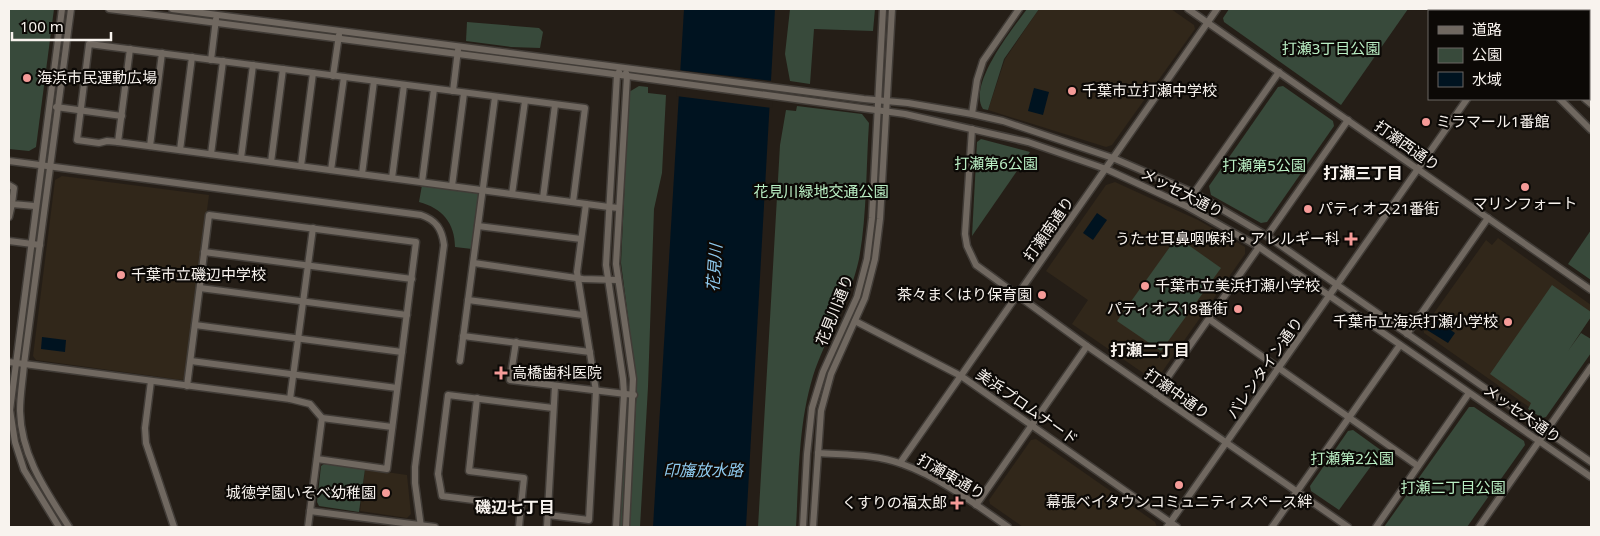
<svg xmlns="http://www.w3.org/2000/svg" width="1600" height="536" font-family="'Noto Sans','Noto Sans JP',sans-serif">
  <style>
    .built { fill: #31271a }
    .green { fill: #384a3b }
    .water { fill: #001320 }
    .pier { fill: #251e17 }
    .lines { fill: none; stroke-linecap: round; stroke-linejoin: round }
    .minor-casing { stroke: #413c37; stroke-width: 9 }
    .minor { stroke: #706860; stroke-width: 6 }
    .poi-dot { fill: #f59b98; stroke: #0c0906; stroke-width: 2 }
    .labels { text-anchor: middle; stroke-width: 4.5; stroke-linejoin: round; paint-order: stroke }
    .park-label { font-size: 15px; fill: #baefc4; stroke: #0c0906 }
    .poi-label { font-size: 15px; fill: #f8f3ee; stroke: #0c0906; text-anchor: start }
    .street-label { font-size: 15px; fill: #f8f3ee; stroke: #0c0906 }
    .neighbourhood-label { font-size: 16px; font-weight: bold; fill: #f8f3ee; stroke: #0c0906 }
    .water-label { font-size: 16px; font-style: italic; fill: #8fcaee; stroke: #0c0906 }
  </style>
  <rect width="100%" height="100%" fill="#251e17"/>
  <g class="built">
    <polygon points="1039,9 1171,9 1194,25 1195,29 1112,145 1106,147 988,110 1005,59"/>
    <polygon points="62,176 209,195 185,378 182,380 36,360 33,356 55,180"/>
    <polygon points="1115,182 1198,220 1245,247 1245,254 1157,379 1152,379 1072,324 1088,300 1046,271 1106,185"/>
    <polygon points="1498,238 1591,305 1591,317 1529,407 1424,333 1424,327 1486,240 1492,245"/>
    <polygon points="1036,439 1155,522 1157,527 1023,527 990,504 989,500 1031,440"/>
    <polygon points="365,469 407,475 411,514 407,518 360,511"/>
  </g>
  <g class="green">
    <polygon points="9,9 54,9 36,147 29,151 9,149"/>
    <polygon points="790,9 875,9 873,31 814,29 810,84 790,81 785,54"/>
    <path d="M1027 9H1039L1004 59 988 110 983 109C967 85 1013 28 1027 9Z"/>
    <polygon points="1229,9 1408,9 1341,105 1224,22 1223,18"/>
    <polygon points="467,22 539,28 543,32 540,48 511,47 466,41"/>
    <polygon points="639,86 648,87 648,93 666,95 662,173 654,209 648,387 640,527 629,527 637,386 621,263 629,92"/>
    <polygon points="1283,86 1333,121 1334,126 1267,222 1261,223 1211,195 1209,186 1278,87"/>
    <path d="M797 106 862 114 869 123C866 167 867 216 859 259 850 301 826 336 813 376 798 425 799 477 796 527H758L780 145 786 110 796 111Z"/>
    <polygon points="981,139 1030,152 972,236 977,142"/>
    <path d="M422 185 477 192 479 195 472 249 455 247C455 223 442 208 419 202Z"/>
    <polygon points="1591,230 1591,280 1568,264"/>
    <polygon points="1177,237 1221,268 1161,351 1117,321"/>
    <polygon points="1552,285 1591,312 1591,317 1568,351 1581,333 1591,339 1591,353 1546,417 1542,418 1528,409 1531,403 1490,374"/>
    <polygon points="627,405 628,407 622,527 619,527 625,406"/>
    <polygon points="1469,407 1474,407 1524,441 1525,445 1467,527 1384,527"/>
    <polygon points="1353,430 1382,451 1339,510 1311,491 1310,486 1348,431"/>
    <polygon points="324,464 365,469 359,512 319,506 317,502 321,466"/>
  </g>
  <g class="water">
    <polygon points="684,9 775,9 746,527 653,527"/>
    <polygon points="1034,88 1049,92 1043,115 1028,111"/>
    <polygon points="1097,213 1107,220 1093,240 1083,233"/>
    <polygon points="1435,319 1455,333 1448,343 1427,330"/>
    <polygon points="42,337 66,340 65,352 41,349"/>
  </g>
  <polygon class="pier" points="678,70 773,81 772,108 676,96"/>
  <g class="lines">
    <defs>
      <g id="minor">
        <polyline points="109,9 606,73 905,114 1028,142 1106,169 1143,186 1186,206 1259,247 1591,477"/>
        <polyline points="172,9 864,99 908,103 972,114 1003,121 1113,158 1194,193 1267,236 1591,462"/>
        <polyline points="1188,9 1591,290"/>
        <polyline points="1469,9 1472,11"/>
        <polyline points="1494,9 1497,11"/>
        <polyline points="211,60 216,19"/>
        <polyline points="626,73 627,76 616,264 633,379 626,527"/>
        <polyline points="333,76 339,35"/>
        <polyline points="453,91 458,50"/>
        <polyline points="1560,99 1591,130"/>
        <polyline points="1585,99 1591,104"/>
        <polyline points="56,107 122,116"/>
        <polyline points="972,114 977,80 983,61 1019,9"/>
        <polyline points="972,129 965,234 967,246 976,265 1087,346 1348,527"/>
        <polyline points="118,142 130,49"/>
        <polyline points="150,146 162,53"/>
        <polyline points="180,150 192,57"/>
        <polyline points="211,154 223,61"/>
        <polyline points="241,158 253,65"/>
        <path d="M9 161 421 215C436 220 442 229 444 245L415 467V483L421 527"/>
        <polyline points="271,162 283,69"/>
        <polyline points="301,166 313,73"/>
        <polyline points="331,170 344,77"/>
        <polyline points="362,174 374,81"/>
        <polyline points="392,178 404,85"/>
        <polyline points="422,182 434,89"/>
        <polyline points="9,185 14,188 12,204 35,206"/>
        <polyline points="452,186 464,93"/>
        <polyline points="1194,193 1279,72"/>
        <polyline points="512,194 525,101"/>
        <polyline points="543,198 555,105"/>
        <path d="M573 202 585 108 89 44 77 140 99 143 107 141 118 142C282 164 446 185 609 207L619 208"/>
        <polyline points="9,217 12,204"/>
        <polyline points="478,226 581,239"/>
        <polyline points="1267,236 1348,120"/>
        <polyline points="9,241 40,245"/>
        <polyline points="204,252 412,279"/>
        <polyline points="474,263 583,279 617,280"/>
        <polyline points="200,288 407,315"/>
        <polyline points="468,300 583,315"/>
        <polyline points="1209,319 1418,466"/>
        <polyline points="855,321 961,376 1177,527"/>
        <polyline points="195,325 402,352"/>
        <polyline points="1407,334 1488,218"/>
        <polyline points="463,336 590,352"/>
        <polyline points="516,342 510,380 634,395"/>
        <polyline points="191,361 397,388"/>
        <polyline points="460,361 495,97"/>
        <polyline points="9,362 290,399 310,404 322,418 308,527"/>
        <polyline points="151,381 145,428 146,443 174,527"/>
        <polyline points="187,386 209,215 416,242 387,469 317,459"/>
        <polyline points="1156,394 1259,247"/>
        <polyline points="477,398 469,471 524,478 521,506"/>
        <polyline points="290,399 313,228"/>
        <polyline points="322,418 392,427"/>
        <path d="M818 453C845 455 876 454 902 464 941 478 975 504 1008 527"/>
        <polyline points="900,463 1217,9"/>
        <polyline points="976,505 1087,346"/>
        <polyline points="310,511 435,527"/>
        <polyline points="548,515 589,520 596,391 577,272 586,204"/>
        <polyline points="59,527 24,470 15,442 10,410 62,9"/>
        <path d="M69 527C46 491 21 456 20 411 20 395 23 379 24 364L71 9"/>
        <polyline points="519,527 521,506 442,496 438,474 448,395 553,408"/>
        <polyline points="547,527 555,386"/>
        <polyline points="616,527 624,394 623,379 606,265 617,75 619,72"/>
        <polyline points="803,527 807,454 812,408 823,372 857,297 867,259 872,218 883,9"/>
        <polyline points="813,527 821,411 831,374 865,298 875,259 880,219 892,9"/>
        <polyline points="1167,527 1467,99"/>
        <polyline points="1272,527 1400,345"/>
        <polyline points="1376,527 1469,393"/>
        <polyline points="1479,527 1591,367"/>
      </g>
    </defs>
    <use href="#minor" class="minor-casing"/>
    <use href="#minor" class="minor"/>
  </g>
  <g class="poi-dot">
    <circle cx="27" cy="78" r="5"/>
    <circle cx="1072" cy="91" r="5"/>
    <circle cx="1426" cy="122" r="5"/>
    <circle cx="1525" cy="187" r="5"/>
    <circle cx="1308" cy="209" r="5"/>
    <path d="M1348.5 231.5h5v5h5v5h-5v5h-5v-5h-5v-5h5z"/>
    <circle cx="121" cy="275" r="5"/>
    <circle cx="1145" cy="286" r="5"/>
    <circle cx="1042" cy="295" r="5"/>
    <circle cx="1238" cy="309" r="5"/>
    <circle cx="1508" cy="322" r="5"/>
    <path d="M498.5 365.5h5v5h5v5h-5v5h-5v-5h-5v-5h5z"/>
    <circle cx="1179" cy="485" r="5"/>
    <circle cx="386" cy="493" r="5"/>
    <path d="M954.5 495.5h5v5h5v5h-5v5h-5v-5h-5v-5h5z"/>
  </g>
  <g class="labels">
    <g class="park-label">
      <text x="1331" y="54">打瀬3丁目公園</text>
      <text x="996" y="169">打瀬第6公園</text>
      <text x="1264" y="171">打瀬第5公園</text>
      <text x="821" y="197">花見川緑地交通公園</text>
      <text x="1352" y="464">打瀬第2公園</text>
      <text x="1453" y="493">打瀬二丁目公園</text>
    </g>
    <g class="poi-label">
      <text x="37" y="83">海浜市民運動広場</text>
      <text x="1082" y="96">千葉市立打瀬中学校</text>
      <text x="1436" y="127">ミラマール1番館</text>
      <text x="1525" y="209" text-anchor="middle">マリンフォート</text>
      <text x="1318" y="214">パティオス21番街</text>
      <text x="1340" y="244" text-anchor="end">うたせ耳鼻咽喉科・アレルギー科</text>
      <text x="131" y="280">千葉市立磯辺中学校</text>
      <text x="1155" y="291">千葉市立美浜打瀬小学校</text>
      <text x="1032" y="300" text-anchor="end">茶々まくはり保育園</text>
      <text x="1228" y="314" text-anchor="end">パティオス18番街</text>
      <text x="1498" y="327" text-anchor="end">千葉市立海浜打瀬小学校</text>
      <text x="512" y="378">高橋歯科医院</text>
      <text x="376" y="498" text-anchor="end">城徳学園いそべ幼稚園</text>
      <text x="1179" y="507" text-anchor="middle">幕張ベイタウンコミュニティスペース絆</text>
      <text x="947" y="508" text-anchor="end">くすりの福太郎</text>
    </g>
    <g class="street-label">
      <text transform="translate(1407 146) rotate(35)" y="5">打瀬西通り</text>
      <text transform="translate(1182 193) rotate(27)" y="5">メッセ大通り</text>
      <text transform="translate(1049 229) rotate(-55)" y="5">打瀬南通り</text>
      <text transform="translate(835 310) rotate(-68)" y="5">花見川通り</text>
      <text transform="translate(1265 368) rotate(-55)" y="5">バレンタイン通り</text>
      <text transform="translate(1177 394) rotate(35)" y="5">打瀬中通り</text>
      <text transform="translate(1027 407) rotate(35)" y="5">美浜プロムナード</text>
      <text transform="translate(1522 414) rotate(35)" y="5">メッセ大通り</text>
      <text transform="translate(951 477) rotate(30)" y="5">打瀬東通り</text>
    </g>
    <g class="neighbourhood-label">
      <text x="1363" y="179">打瀬三丁目</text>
      <text x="1150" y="356">打瀬二丁目</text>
      <text x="515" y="513">磯辺七丁目</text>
    </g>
    <g class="water-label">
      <text transform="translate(714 268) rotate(-86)" y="6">花見川</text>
      <text x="703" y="476">印旛放水路</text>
    </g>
  </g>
  <rect width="1600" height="536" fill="none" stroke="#f8f3ee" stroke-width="20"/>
  <rect x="1428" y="10" width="162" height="90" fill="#0c0906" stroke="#6a6763"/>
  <rect x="1438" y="26" width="25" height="8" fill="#706860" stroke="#6a6763"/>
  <text x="1472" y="35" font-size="15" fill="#f8f3ee">道路</text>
  <rect x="1438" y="48" width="25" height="15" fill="#384a3b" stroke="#6a6763"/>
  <text x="1472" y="60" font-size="15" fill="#f8f3ee">公園</text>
  <rect x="1438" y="72" width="25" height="15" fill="#001320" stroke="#6a6763"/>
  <text x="1472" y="85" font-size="15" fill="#f8f3ee">水域</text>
  <path d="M12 32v8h99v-8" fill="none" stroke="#f8f3ee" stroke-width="2.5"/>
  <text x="20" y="32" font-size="15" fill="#f8f3ee" stroke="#0c0906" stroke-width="4" paint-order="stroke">100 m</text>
</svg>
